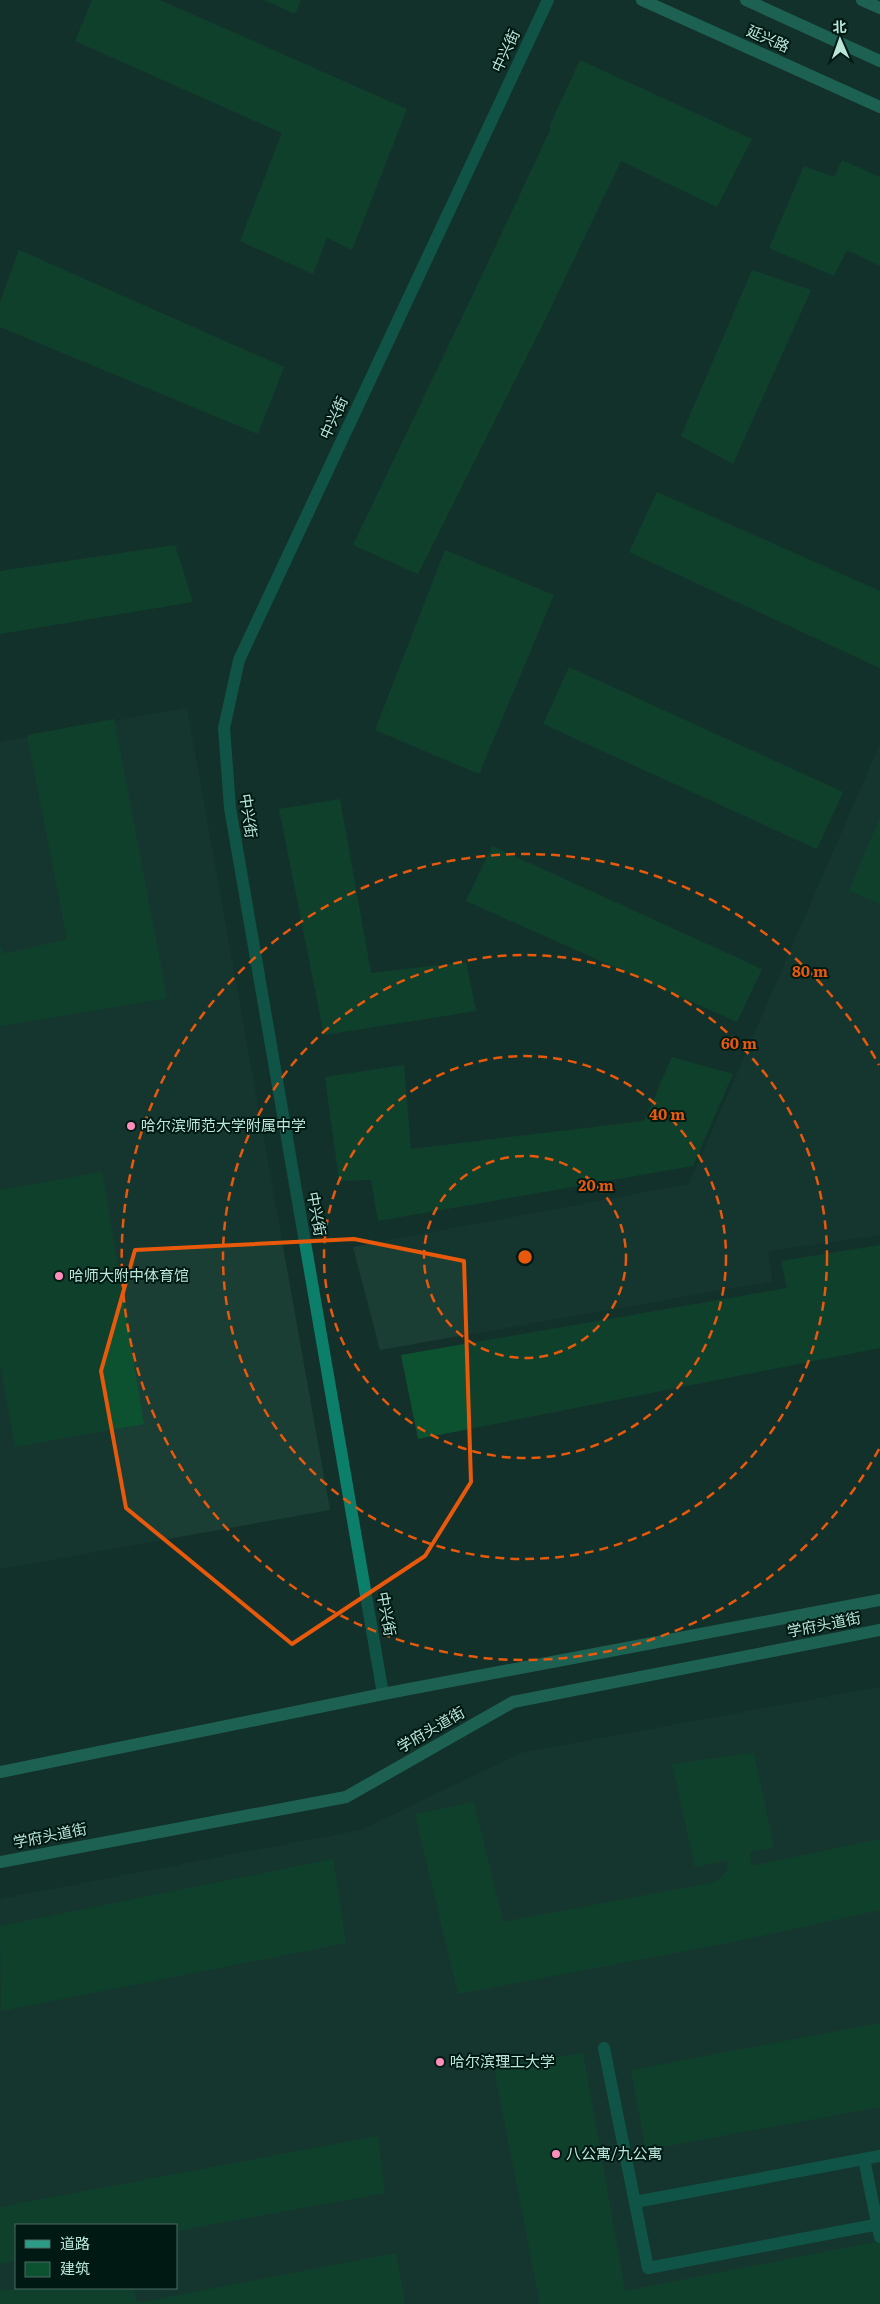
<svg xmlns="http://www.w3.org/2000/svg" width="880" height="2304" font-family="Literata,'Noto Sans SC',serif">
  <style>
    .built { fill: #1a3d34; fill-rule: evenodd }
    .building { fill: #0d5230 }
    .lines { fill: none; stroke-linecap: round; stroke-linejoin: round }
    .minor { stroke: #0c7f6b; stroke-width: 12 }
    .major { stroke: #2c9c86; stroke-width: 12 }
    .marked { fill: none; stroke: #e8590c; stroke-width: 4; stroke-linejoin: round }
    .ring { fill: none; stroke: #e8590c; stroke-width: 2.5; stroke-dasharray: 9 6 }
    .poi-dot { fill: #ff8ebb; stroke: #001913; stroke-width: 2 }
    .labels { text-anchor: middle; stroke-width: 4; stroke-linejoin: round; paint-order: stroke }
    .street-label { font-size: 15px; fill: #bae6da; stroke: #001913 }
    .poi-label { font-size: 15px; fill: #bae6da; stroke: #001913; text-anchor: start }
    .centre { fill: #e8590c; stroke: #001913; stroke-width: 2.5 }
    .ring-label { font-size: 15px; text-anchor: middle; font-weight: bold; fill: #e8590c; stroke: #001913; stroke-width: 4; stroke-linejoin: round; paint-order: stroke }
  </style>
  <rect width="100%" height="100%" fill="#13312a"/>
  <g class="built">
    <polygon points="187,708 330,1510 0,1569 0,742"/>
    <polygon points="880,744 880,1235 768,1251 772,1281 380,1350 353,1247 689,1184"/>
    <path d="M880 1687V2304H0V1899L361 1830 521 1753ZM16 2225H176V2288H16Z"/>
  </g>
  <g class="building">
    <polygon points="92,0 160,0 407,109 352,250 327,238 313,274 240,241 282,133 75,41"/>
    <polygon points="264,0 301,0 295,14"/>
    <polygon points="580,60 752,139 717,207 621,161 545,320 418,574 353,545 476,288 551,128 549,127"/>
    <polygon points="842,160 880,177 880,266 847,250 834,276 769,248 804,166 834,177"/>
    <polygon points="19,250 284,367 258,434 0,327 0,302"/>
    <polygon points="752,270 811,290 733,464 681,436"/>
    <polygon points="657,492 880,591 880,668 629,552"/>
    <polygon points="175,545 193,602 0,634 0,571"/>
    <polygon points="445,550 554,595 479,774 375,730"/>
    <polygon points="569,667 843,792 817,849 543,724"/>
    <polygon points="114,719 167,998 0,1026 0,945 3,954 67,939 27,735"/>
    <polygon points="340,799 371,973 466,962 476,1011 324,1035 279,809"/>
    <polygon points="880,817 880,904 849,891"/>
    <polygon points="492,846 762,969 737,1022 466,901"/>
    <polygon points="672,1057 733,1074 693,1166 378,1221 371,1180 339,1181 325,1077 404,1065 411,1149 644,1121"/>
    <polygon points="102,1172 144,1424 15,1447 0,1362 0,1190"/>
    <polygon points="880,1245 880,1348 418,1439 401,1355 787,1288 781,1261"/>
    <polygon points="754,1753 774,1848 750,1851 751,1866 880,1839 880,1910 733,1942 458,1994 415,1814 474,1802 503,1922 716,1882 726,1872 729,1860 695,1867 672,1764"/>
    <polygon points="333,1859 346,1943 1,2011 0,1926"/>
    <polygon points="880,2023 880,2107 646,2150 631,2070"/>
    <polygon points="583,2053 625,2291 880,2241 880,2304 540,2304 494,2067"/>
    <polygon points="378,2136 385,2193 176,2231 176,2225 16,2225 16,2261 0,2264 0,2207"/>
    <polygon points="396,2253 405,2304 137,2304 137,2303"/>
    <polygon points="21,2288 133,2288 137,2304 0,2304 0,2291"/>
  </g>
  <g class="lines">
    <g class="minor">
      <polyline points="383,1694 230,808 224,728 239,660 548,0"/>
      <polyline points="604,2048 648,2268 880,2224"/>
      <polyline points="864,2159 880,2237"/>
      <polyline points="635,2202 880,2156"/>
    </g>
    <g class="major">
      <polyline points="642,0 880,107"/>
      <polyline points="746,0 880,61"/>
      <polyline points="862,0 880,8"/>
      <polyline points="0,1772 383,1694 880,1600"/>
      <polyline points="0,1862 346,1797 513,1702 880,1630"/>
    </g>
  </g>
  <path d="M0 0H880V2304H0ZM354 1239 464 1261 471 1482 425 1556 292 1644 126 1508 101 1371 135 1250Z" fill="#13312a" fill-opacity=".55" fill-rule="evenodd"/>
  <path class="marked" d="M354 1239 464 1261 471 1482 425 1556 292 1644 126 1508 101 1371 135 1250Z"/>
  <g class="ring">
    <circle cx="525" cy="1257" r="101"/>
    <circle cx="525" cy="1257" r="201"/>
    <circle cx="525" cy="1257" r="302"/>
    <path d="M879 1449A403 403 0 1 1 879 1065"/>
  </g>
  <g class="poi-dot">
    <circle cx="131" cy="1126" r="5"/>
    <circle cx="59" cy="1276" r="5"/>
    <circle cx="440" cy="2062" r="5"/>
    <circle cx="556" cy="2154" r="5"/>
  </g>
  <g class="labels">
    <g class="street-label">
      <text transform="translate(768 39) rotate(24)" y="5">延兴路</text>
      <text transform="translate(506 51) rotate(-65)" y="5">中兴街</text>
      <text transform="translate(334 418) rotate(-65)" y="5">中兴街</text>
      <text transform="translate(248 816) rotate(82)" y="5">中兴街</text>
      <text transform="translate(316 1214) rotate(80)" y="5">中兴街</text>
      <text transform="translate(386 1614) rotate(80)" y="5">中兴街</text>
      <text transform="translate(824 1625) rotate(-11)" y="5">学府头道街</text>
      <text transform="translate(431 1730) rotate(-30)" y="5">学府头道街</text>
      <text transform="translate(50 1836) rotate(-11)" y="5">学府头道街</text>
    </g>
    <g class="poi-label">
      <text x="141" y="1131">哈尔滨师范大学附属中学</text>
      <text x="69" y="1281">哈师大附中体育馆</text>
      <text x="450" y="2067">哈尔滨理工大学</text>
      <text x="566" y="2159">八公寓/九公寓</text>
    </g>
  </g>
  <circle cx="525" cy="1257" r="8" class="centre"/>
  <g class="ring-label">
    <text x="810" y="977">80 m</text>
    <text x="739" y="1049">60 m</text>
    <text x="667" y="1120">40 m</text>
    <text x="596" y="1191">20 m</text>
  </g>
  <rect x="15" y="2224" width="162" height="65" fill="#001913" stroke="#4a6b63"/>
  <rect x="25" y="2240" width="25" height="8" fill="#2c9c86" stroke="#4a6b63"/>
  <text x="60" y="2249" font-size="15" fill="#bae6da">道路</text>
  <rect x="25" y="2262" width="25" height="15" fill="#0d5230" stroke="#4a6b63"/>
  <text x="60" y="2274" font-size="15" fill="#bae6da">建筑</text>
  <g transform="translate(840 40) rotate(358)" stroke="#001913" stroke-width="4" paint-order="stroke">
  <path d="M0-4L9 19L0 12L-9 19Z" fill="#bae6da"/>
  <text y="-8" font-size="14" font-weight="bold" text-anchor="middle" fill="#bae6da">北</text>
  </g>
</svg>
